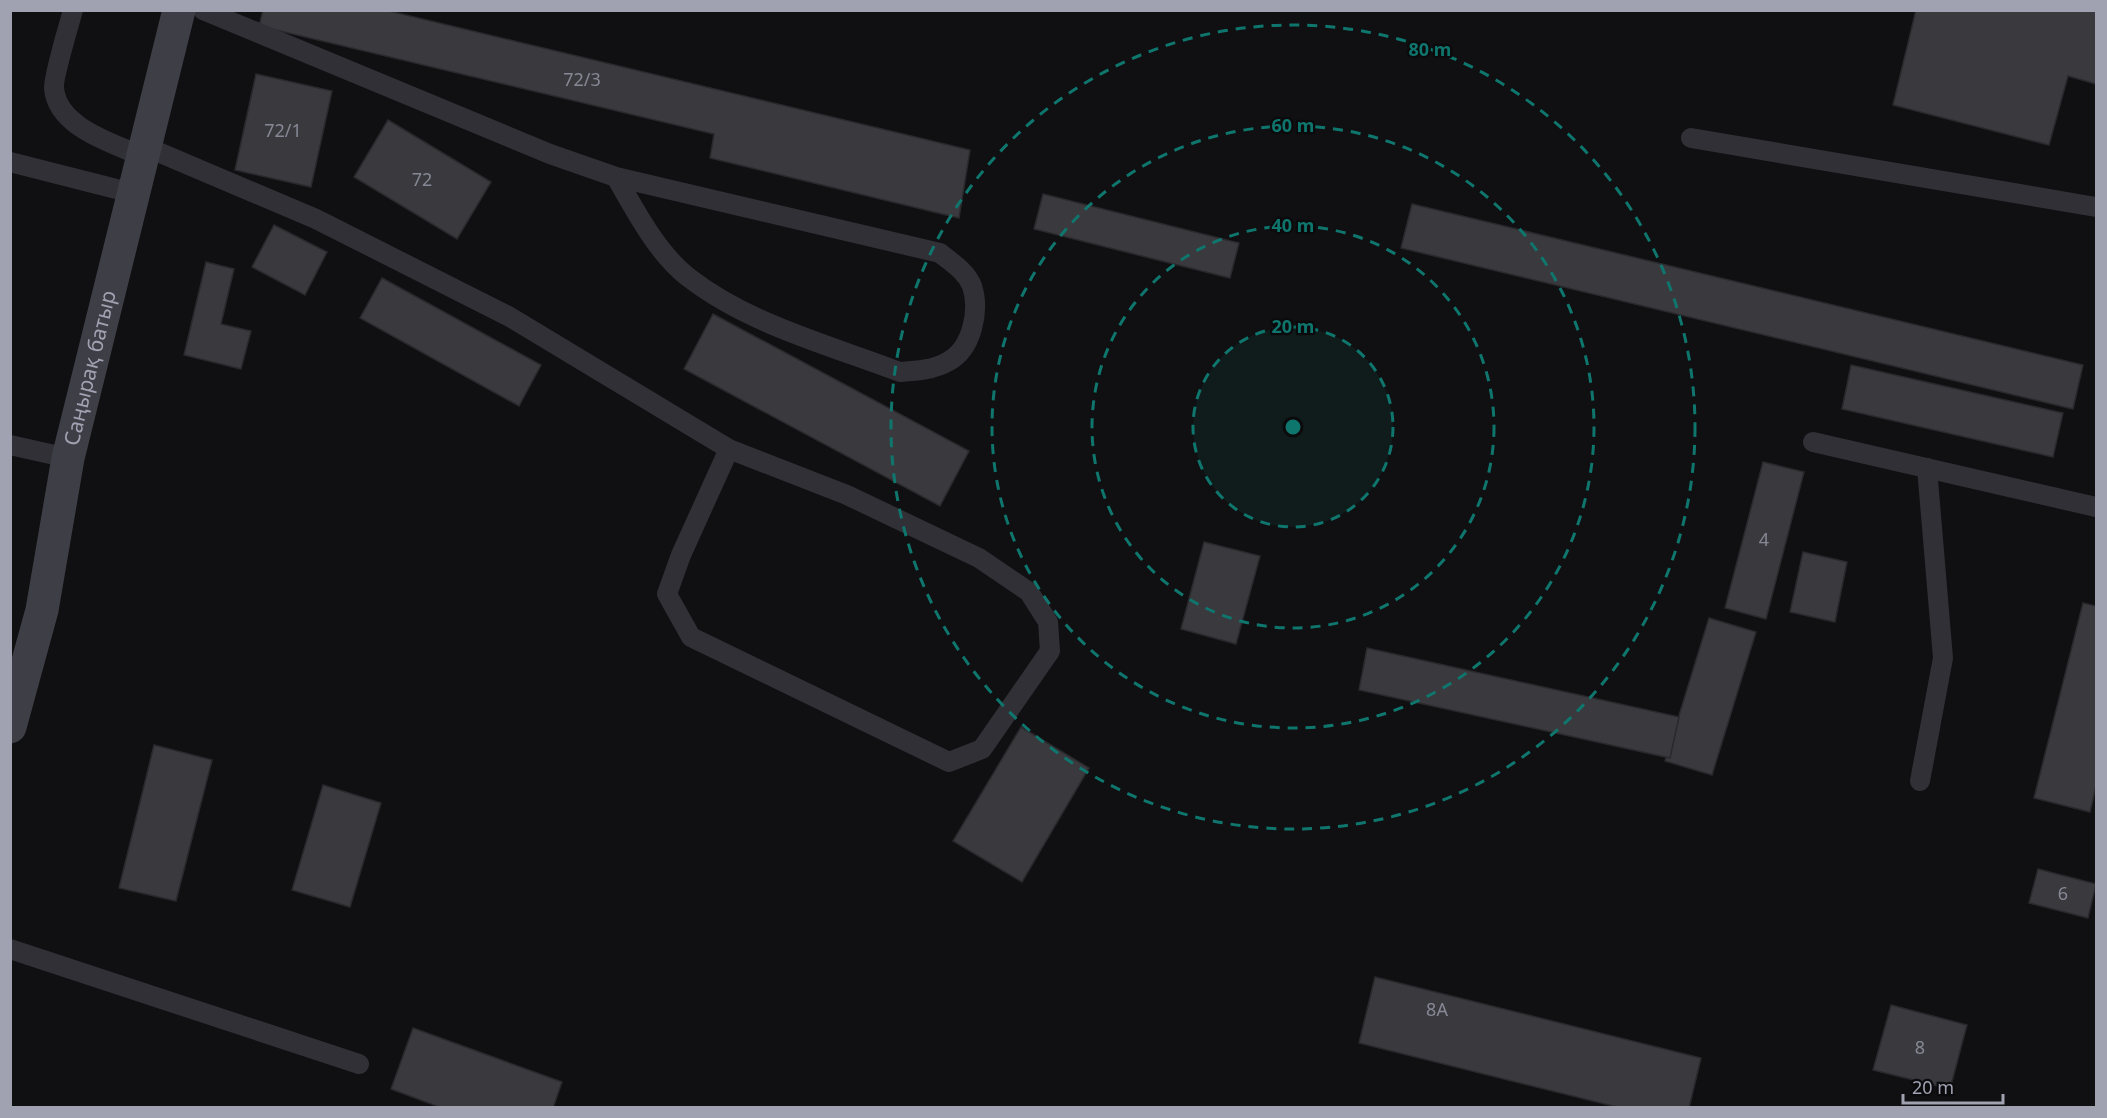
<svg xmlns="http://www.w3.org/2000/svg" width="2107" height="1118" font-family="'Noto Sans',sans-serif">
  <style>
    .building { fill: #3a393e; stroke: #2a292d; stroke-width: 1.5 }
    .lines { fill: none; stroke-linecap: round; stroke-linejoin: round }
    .lane { stroke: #303036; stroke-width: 20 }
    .secondary { stroke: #3e3f46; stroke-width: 33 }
    .ring { fill: none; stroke: #0f766e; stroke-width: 3; stroke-dasharray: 10 8 }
    .labels { text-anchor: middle; stroke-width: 4.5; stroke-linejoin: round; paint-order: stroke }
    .number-label { font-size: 18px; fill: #868895 }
    .street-label { font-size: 21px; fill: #a0a2b2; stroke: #0b0a0c }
    .centre { fill: #0f766e; stroke: #0b0a0c; stroke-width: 3 }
    .ring-label { font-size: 18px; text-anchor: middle; font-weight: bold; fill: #0f766e; stroke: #0b0a0c; stroke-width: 4.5; stroke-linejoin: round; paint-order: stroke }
  </style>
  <rect width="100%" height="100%" fill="#100f11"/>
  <g class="building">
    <polygon points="263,10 385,10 970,150 959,218 710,158 714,134 259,26"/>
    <polygon points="1916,10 2096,10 2096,84 2068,76 2049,145 1893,105"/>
    <polygon points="256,74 332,91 311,187 235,170"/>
    <polygon points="388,120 491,182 457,239 354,177"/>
    <polygon points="1043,194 1239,243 1230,278 1034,229"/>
    <polygon points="1412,204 2083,365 2073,409 1401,248"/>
    <polygon points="274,225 327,252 305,295 252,267"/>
    <polygon points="206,262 234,269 221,324 251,331 241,369 184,355"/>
    <polygon points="382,278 541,365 519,406 360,318"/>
    <polygon points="713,314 969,451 940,506 684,369"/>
    <polygon points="1851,365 2063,413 2053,457 1842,409"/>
    <polygon points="1763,462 1804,472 1766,619 1725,608"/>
    <polygon points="1204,542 1260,556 1236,644 1181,629"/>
    <polygon points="1803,552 1847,562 1835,622 1790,612"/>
    <polygon points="2083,603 2096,606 2096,786 2090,812 2034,798"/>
    <polygon points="1709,618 1756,632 1712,775 1665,761"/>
    <polygon points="1367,648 1679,717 1670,758 1359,690"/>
    <polygon points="1021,727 1089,768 1022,882 953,841"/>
    <polygon points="154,745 212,760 176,901 119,888"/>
    <polygon points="323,785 381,803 350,907 292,890"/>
    <polygon points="2038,869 2096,884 2088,918 2029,903"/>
    <polygon points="1375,977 1701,1058 1689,1108 1621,1108 1359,1043"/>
    <polygon points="1891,1005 1967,1025 1950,1089 1873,1070"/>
    <polygon points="413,1028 562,1082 553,1108 442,1108 391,1089"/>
  </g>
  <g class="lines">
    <g class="lane">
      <path d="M73 10C69 25 53 77 54 88 57 127 112 143 142 156"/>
      <path d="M203 10 550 154 616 177 940 253C952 263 966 271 972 286 980 311 972 348 949 361 934 370 916 371 900 372 829 345 748 324 688 277 657 253 635 210 616 177"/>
      <polyline points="1691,138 2096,207"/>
      <polyline points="144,146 316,219 510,317 729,449 847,495 979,558 1029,592 1048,622 1050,651 982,749 949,762 691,637 667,594 681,555 729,449"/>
      <polyline points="10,162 132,193"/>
      <polyline points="1813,442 2096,507"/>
      <polyline points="10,445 68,458"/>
      <polyline points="1920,781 1943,658 1927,468"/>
      <polyline points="10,949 359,1064"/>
    </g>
    <path class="secondary" id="s1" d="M10 727 42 610 68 458 179 10"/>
  </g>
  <circle cx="1293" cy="427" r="100" fill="#0f766e" fill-opacity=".12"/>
  <g class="ring">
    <circle cx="1293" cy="427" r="100"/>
    <circle cx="1293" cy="427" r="201"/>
    <circle cx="1293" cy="427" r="301"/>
    <circle cx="1293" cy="427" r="402"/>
  </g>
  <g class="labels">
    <g class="number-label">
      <text x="582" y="86">72/3</text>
      <text x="283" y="137">72/1</text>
      <text x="422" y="186">72</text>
      <text x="1764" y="546">4</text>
      <text x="2063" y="900">6</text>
      <text x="1437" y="1016">8А</text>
      <text x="1920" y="1054">8</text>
    </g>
    <g class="street-label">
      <text dy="7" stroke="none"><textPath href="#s1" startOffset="368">Саңырақ батыр</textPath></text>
    </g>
  </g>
  <circle cx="1293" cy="427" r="9" class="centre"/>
  <g class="ring-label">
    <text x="1430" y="56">80 m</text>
    <text x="1293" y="132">60 m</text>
    <text x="1293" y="232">40 m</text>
    <text x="1293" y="333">20 m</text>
  </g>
  <rect width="2107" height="1118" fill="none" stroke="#a0a2b2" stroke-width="24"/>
  <path d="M1903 1094v9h100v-9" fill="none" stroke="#a0a2b2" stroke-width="3"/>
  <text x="1912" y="1094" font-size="18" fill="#a0a2b2" stroke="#0b0a0c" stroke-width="4.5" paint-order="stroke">20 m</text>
</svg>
